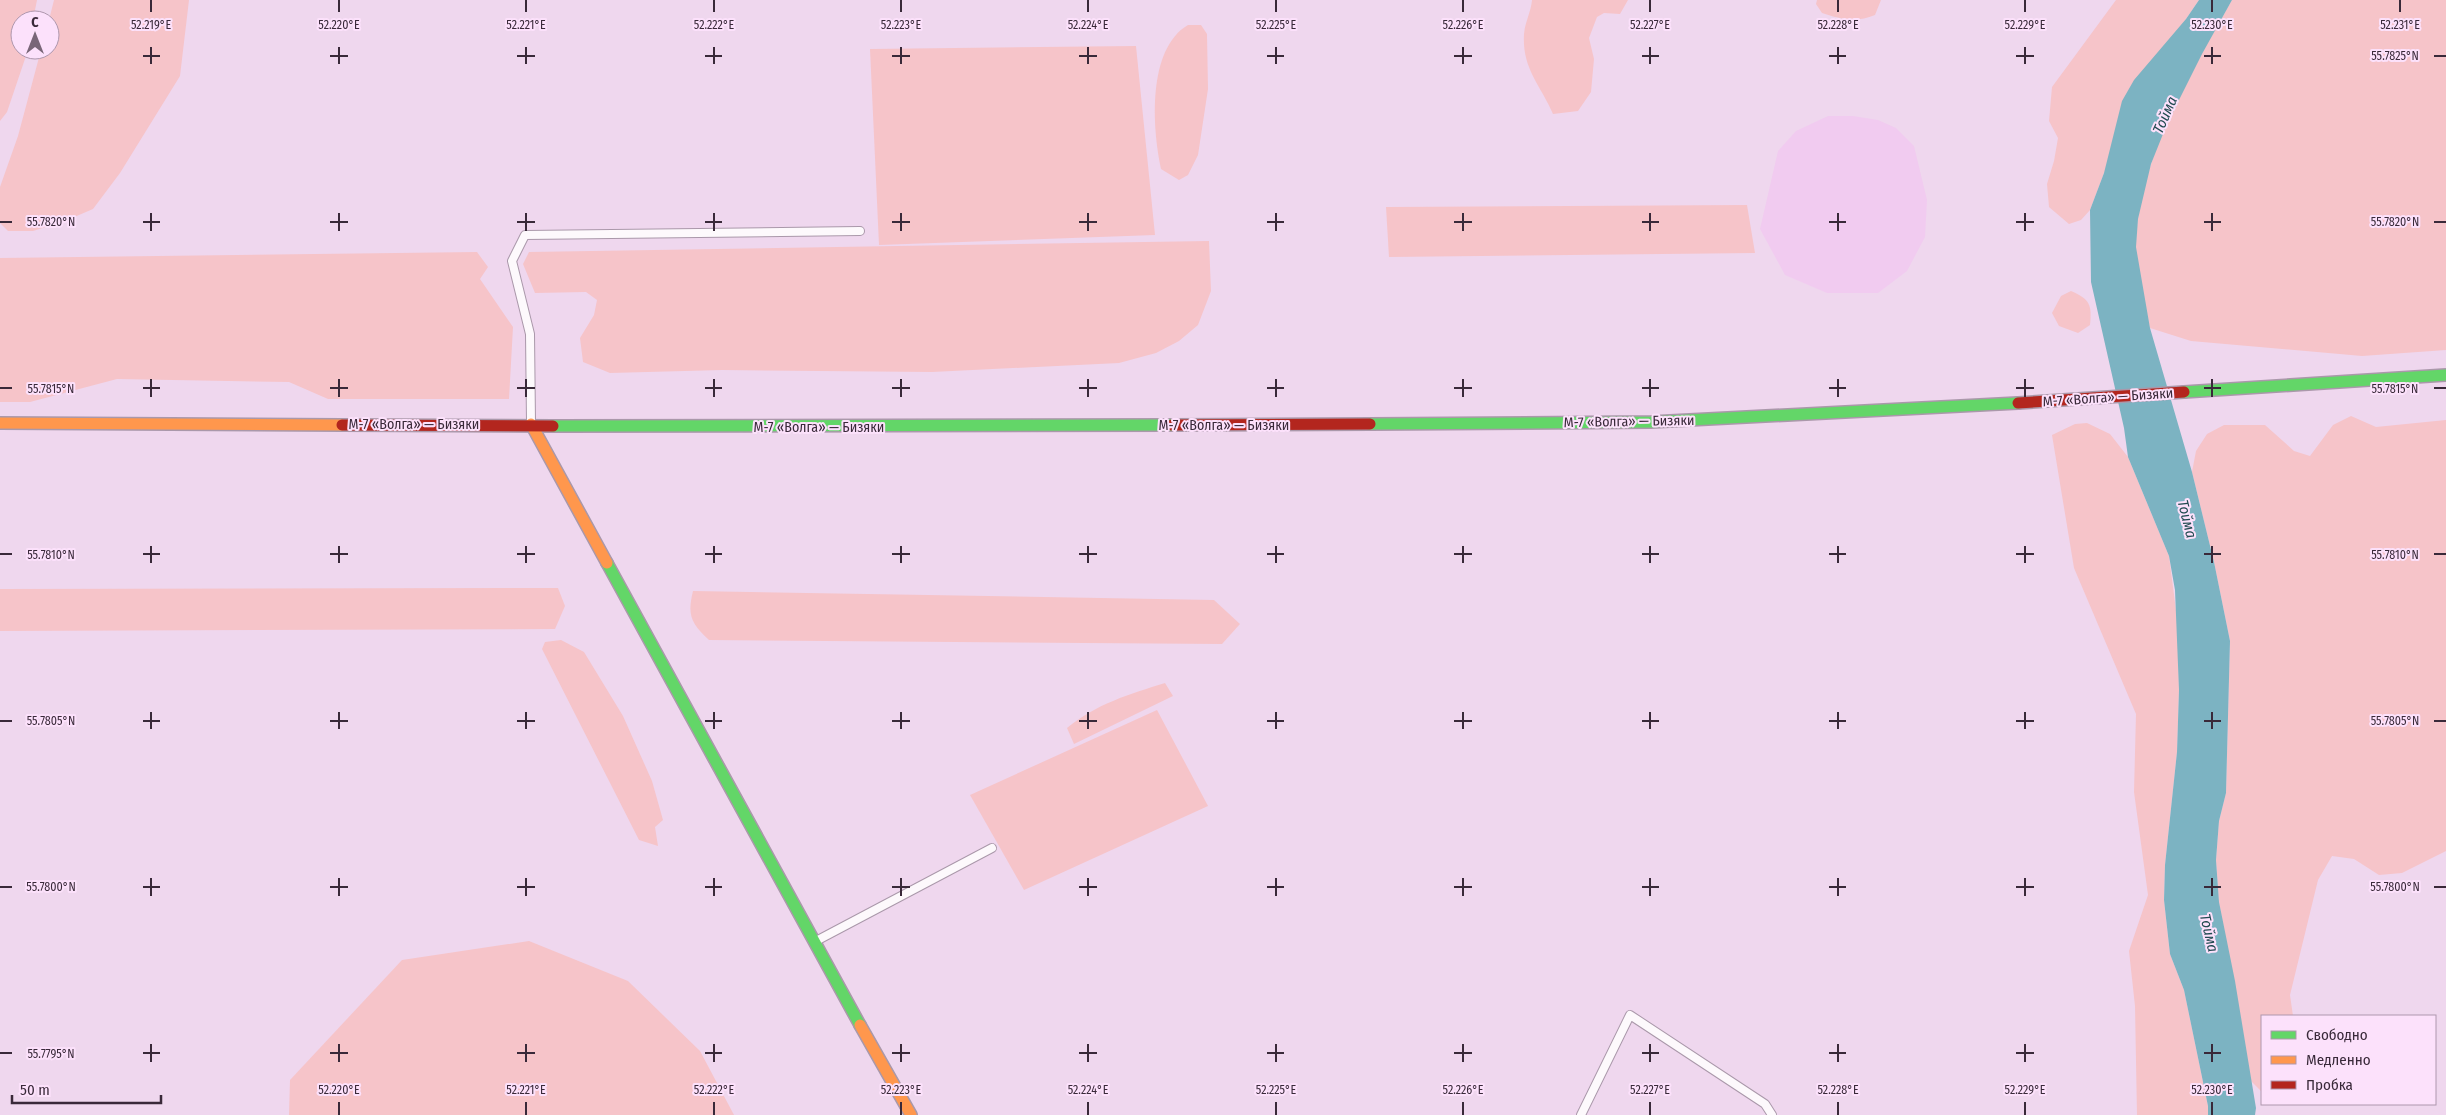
<svg xmlns="http://www.w3.org/2000/svg" width="2446" height="1115" font-family="'Fira Sans Condensed',sans-serif">
  <style>
    .built { fill: #f1cbf0 }
    .green { fill: #f6c4c9 }
    .water { fill: #7cb3c2 }
    .lines { fill: none; stroke-linecap: round; stroke-linejoin: round }
    .lane-casing { stroke: #aa98aa; stroke-width: 10 }
    .fast-casing { stroke: #aa98aa; stroke-width: 14 }
    .slow-casing { stroke: #aa98aa; stroke-width: 14 }
    .jam-casing { stroke: #aa98aa; stroke-width: 14 }
    .lane { stroke: #fdf9fc; stroke-width: 8 }
    .fast { stroke: #63d668; stroke-width: 11 }
    .slow { stroke: #ff974d; stroke-width: 11 }
    .jam { stroke: #b3261e; stroke-width: 11 }
    .ticks { fill: none; stroke: #392939; stroke-width: 2 }
    .labels { text-anchor: middle; stroke-width: 4; stroke-linejoin: round; paint-order: stroke }
    .street-label { font-size: 14px; fill: #392939; stroke: #fce1fb }
    .water-label { font-size: 15px; font-style: italic; fill: #224b51; stroke: #fce1fb }
    .ticks-label { font-size: 12px; text-anchor: middle; fill: #392939; stroke: #fce1fb; stroke-width: 4; stroke-linejoin: round; paint-order: stroke }
  </style>
  <rect width="100%" height="100%" fill="#efd7ee"/>
  <polygon class="built" points="1828,116 1853,116 1878,120 1896,128 1914,146 1927,200 1925,237 1907,271 1878,293 1827,293 1785,275 1760,229 1778,151 1796,131"/>
  <g class="green">
    <polygon points="0,0 37,0 33,20 20,20 20,50 28,50 7,112 0,121"/>
    <polygon points="54,0 189,0 180,76 120,173 93,209 65,221 33,231 8,231 0,223 0,187 18,136 41,50 50,50 49,20"/>
    <path d="M1532 0H1628L1620 14 1604 13 1597 17 1589 38 1594 59 1591 92 1578 111 1553 114C1540 84 1522 69 1524 34 1525 22 1531 12 1532 0Z"/>
    <path d="M1817 0H1881L1875 15C1856 23 1840 19 1822 13L1816 4Z"/>
    <polygon points="2116,0 2199,0 2186,19 2104,173 2090,210 2081,220 2069,224 2049,207 2047,184 2054,161 2058,138 2049,121 2052,87"/>
    <path d="M2232 0H2446V350L2362 356 2191 341 2150 328C2145 301 2136 272 2136 245 2138 160 2191 72 2232 0Z"/>
    <path d="M1188 25H1201L1207 34 1208 89 1198 155 1188 175 1179 180 1161 169C1152 128 1147 49 1188 25Z"/>
    <polygon points="1136,46 1155,235 879,245 870,49"/>
    <polygon points="1747,205 1755,253 1389,257 1386,207"/>
    <polygon points="1209,241 1211,291 1198,325 1179,341 1156,353 1119,363 932,372 722,370 610,373 583,362 580,338 594,315 597,300 586,292 535,293 523,264 529,252"/>
    <polygon points="477,252 488,267 480,279 513,327 509,399 328,399 289,382 117,379 30,402 0,402 0,258"/>
    <path d="M2071 291C2090 299 2092 305 2090 325L2078 333 2059 326 2052 313 2061 296Z"/>
    <polygon points="2351,416 2376,427 2446,420 2446,851 2402,873 2379,875 2354,859 2332,856 2318,880 2290,995 2293,1016 2262,1016 2262,1092 2251,1081 2219,902 2216,860 2219,821 2226,793 2230,641 2214,562 2192,472 2196,451 2207,434 2224,425 2265,425 2294,451 2310,456 2333,425"/>
    <polygon points="2087,423 2110,434 2128,457 2169,556 2178,626 2179,690 2177,752 2165,865 2164,900 2170,954 2184,990 2208,1106 2208,1115 2137,1115 2135,1006 2129,951 2148,895 2134,792 2136,714 2074,568 2052,435 2075,424"/>
    <polygon points="558,588 565,606 555,629 0,631 0,589"/>
    <path d="M693 591 1214 600 1240 624 1222 644 709 640C691 623 687 615 693 591Z"/>
    <polygon points="561,640 584,652 623,716 652,781 663,820 655,827 658,846 639,840 542,649 545,642"/>
    <path d="M1165 683 1173 696 1074 744 1067 728C1096 704 1130 694 1165 683Z"/>
    <polygon points="1157,710 1208,806 1024,890 970,795"/>
    <polygon points="529,941 628,981 700,1051 734,1115 289,1115 290,1080 402,960"/>
  </g>
  <polygon class="water" points="2199,0 2232,0 2202,54 2167,124 2151,164 2138,219 2136,247 2150,328 2192,472 2214,562 2230,641 2226,793 2219,821 2216,860 2219,902 2235,981 2256,1108 2255,1115 2208,1115 2208,1106 2184,990 2170,954 2164,900 2165,865 2177,752 2179,690 2175,590 2169,556 2128,457 2124,428 2091,282 2090,210 2104,173 2122,101 2134,80 2186,19"/>
  <g class="lines">
    <defs>
      <g id="lane">
        <polyline points="531,422 530,334 512,261 525,235 860,231"/>
        <polyline points="816,941 992,848"/>
        <polyline points="1581,1115 1630,1015 1765,1104 1772,1115"/>
      </g>
      <g id="fast">
        <polyline points="2184,392 2446,375"/>
        <polyline points="1370,424 1651,422 2018,403"/>
        <polyline points="553,426 1172,425"/>
        <polyline points="607,563 860,1025"/>
      </g>
      <g id="slow">
        <polyline points="0,423 342,425"/>
        <polyline points="531,424 607,563"/>
        <polyline points="860,1025 911,1115"/>
      </g>
      <g id="jam">
        <polyline points="2018,403 2184,392"/>
        <polyline points="342,425 553,426"/>
        <polyline points="1172,425 1370,424"/>
      </g>
    </defs>
    <use href="#lane" class="lane-casing"/>
    <use href="#fast" class="fast-casing"/>
    <use href="#slow" class="slow-casing"/>
    <use href="#jam" class="jam-casing"/>
    <use href="#lane" class="lane"/>
    <use href="#fast" class="fast"/>
    <use href="#slow" class="slow"/>
    <use href="#jam" class="jam"/>
  </g>
  <path class="ticks" d="M151 0V12M339 0V12M526 0V12M714 0V12M901 0V12M1088 0V12M1276 0V12M1463 0V12M1650 0V12M1838 0V12M2025 0V12M2212 0V12M2400 0V12M151 47V64M339 47V64M526 47V64M714 47V64M901 47V64M1088 47V64M1276 47V64M1463 47V64M1650 47V64M1838 47V64M2025 47V64M2212 47V64M143 56H160M330 56H348M517 56H535M705 56H722M892 56H910M1079 56H1097M1267 56H1284M1454 56H1472M1642 56H1659M1829 56H1846M2016 56H2034M2204 56H2221M2434 56H2446M151 213V231M339 213V231M526 213V231M714 213V231M901 213V231M1088 213V231M1276 213V231M1463 213V231M1650 213V231M1838 213V231M2025 213V231M2212 213V231M0 222H12M143 222H160M330 222H348M517 222H535M705 222H722M892 222H910M1079 222H1097M1267 222H1284M1454 222H1472M1642 222H1659M1829 222H1846M2016 222H2034M2204 222H2221M2434 222H2446M151 379V397M339 379V397M526 379V397M714 379V397M901 379V397M1088 379V397M1276 379V397M1463 379V397M1650 379V397M1838 379V397M2025 379V397M2212 379V397M0 388H12M143 388H160M330 388H348M517 388H535M705 388H722M892 388H910M1079 388H1097M1267 388H1284M1454 388H1472M1642 388H1659M1829 388H1846M2016 388H2034M2204 388H2221M2434 388H2446M151 546V563M339 546V563M526 546V563M714 546V563M901 546V563M1088 546V563M1276 546V563M1463 546V563M1650 546V563M1838 546V563M2025 546V563M2212 546V563M0 554H12M143 554H160M330 554H348M517 554H535M705 554H722M892 554H910M1079 554H1097M1267 554H1284M1454 554H1472M1642 554H1659M1829 554H1846M2016 554H2034M2204 554H2221M2434 554H2446M151 712V729M339 712V729M526 712V729M714 712V729M901 712V729M1088 712V729M1276 712V729M1463 712V729M1650 712V729M1838 712V729M2025 712V729M2212 712V729M0 721H12M143 721H160M330 721H348M517 721H535M705 721H722M892 721H910M1079 721H1097M1267 721H1284M1454 721H1472M1642 721H1659M1829 721H1846M2016 721H2034M2204 721H2221M2434 721H2446M151 878V896M339 878V896M526 878V896M714 878V896M901 878V896M1088 878V896M1276 878V896M1463 878V896M1650 878V896M1838 878V896M2025 878V896M2212 878V896M0 887H12M143 887H160M330 887H348M517 887H535M705 887H722M892 887H910M1079 887H1097M1267 887H1284M1454 887H1472M1642 887H1659M1829 887H1846M2016 887H2034M2204 887H2221M2434 887H2446M151 1044V1062M339 1044V1062M526 1044V1062M714 1044V1062M901 1044V1062M1088 1044V1062M1276 1044V1062M1463 1044V1062M1650 1044V1062M1838 1044V1062M2025 1044V1062M2212 1044V1062M0 1053H12M143 1053H160M330 1053H348M517 1053H535M705 1053H722M892 1053H910M1079 1053H1097M1267 1053H1284M1454 1053H1472M1642 1053H1659M1829 1053H1846M2016 1053H2034M2204 1053H2221M339 1102V1115M526 1102V1115M714 1102V1115M901 1102V1115M1088 1102V1115M1276 1102V1115M1463 1102V1115M1650 1102V1115M1838 1102V1115M2025 1102V1115M2212 1102V1115"/>
  <g class="labels">
    <g class="street-label">
      <text transform="translate(2108 397) rotate(-4)" y="5">М-7 «Волга» — Бизяки</text>
      <text transform="translate(1629 421) rotate(-1)" y="5">М-7 «Волга» — Бизяки</text>
      <text x="414" y="429">М-7 «Волга» — Бизяки</text>
      <text x="1224" y="430">М-7 «Волга» — Бизяки</text>
      <text x="819" y="432">М-7 «Волга» — Бизяки</text>
    </g>
    <g class="water-label">
      <text transform="translate(2165 115) rotate(-66)" y="5">Тойма</text>
      <text transform="translate(2187 519) rotate(76)" y="5">Тойма</text>
      <text transform="translate(2209 933) rotate(77)" y="5">Тойма</text>
    </g>
  </g>
  <g class="ticks-label">
    <text x="151" y="29">52.219°E</text>
    <text x="339" y="29">52.220°E</text>
    <text x="526" y="29">52.221°E</text>
    <text x="714" y="29">52.222°E</text>
    <text x="901" y="29">52.223°E</text>
    <text x="1088" y="29">52.224°E</text>
    <text x="1276" y="29">52.225°E</text>
    <text x="1463" y="29">52.226°E</text>
    <text x="1650" y="29">52.227°E</text>
    <text x="1838" y="29">52.228°E</text>
    <text x="2025" y="29">52.229°E</text>
    <text x="2212" y="29">52.230°E</text>
    <text x="2400" y="29">52.231°E</text>
    <text x="2395" y="60">55.7825°N</text>
    <text x="51" y="226">55.7820°N</text>
    <text x="2395" y="226">55.7820°N</text>
    <text x="51" y="393">55.7815°N</text>
    <text x="2395" y="393">55.7815°N</text>
    <text x="51" y="559">55.7810°N</text>
    <text x="2395" y="559">55.7810°N</text>
    <text x="51" y="725">55.7805°N</text>
    <text x="2395" y="725">55.7805°N</text>
    <text x="51" y="891">55.7800°N</text>
    <text x="2395" y="891">55.7800°N</text>
    <text x="51" y="1058">55.7795°N</text>
    <text x="339" y="1094">52.220°E</text>
    <text x="526" y="1094">52.221°E</text>
    <text x="714" y="1094">52.222°E</text>
    <text x="901" y="1094">52.223°E</text>
    <text x="1088" y="1094">52.224°E</text>
    <text x="1276" y="1094">52.225°E</text>
    <text x="1463" y="1094">52.226°E</text>
    <text x="1650" y="1094">52.227°E</text>
    <text x="1838" y="1094">52.228°E</text>
    <text x="2025" y="1094">52.229°E</text>
    <text x="2212" y="1094">52.230°E</text>
  </g>
  <rect x="2261" y="1015" width="175" height="90" fill="#fce1fb" stroke="#ae97ad"/>
  <rect x="2271" y="1031" width="25" height="8" fill="#63d668" stroke="#ae97ad"/>
  <text x="2306" y="1040" font-size="15" fill="#392939">Свободно</text>
  <rect x="2271" y="1056" width="25" height="8" fill="#ff974d" stroke="#ae97ad"/>
  <text x="2306" y="1065" font-size="15" fill="#392939">Медленно</text>
  <rect x="2271" y="1081" width="25" height="8" fill="#b3261e" stroke="#ae97ad"/>
  <text x="2306" y="1090" font-size="15" fill="#392939">Пробка</text>
  <g transform="translate(35 35)"><circle r="24" fill="#fce1fb" stroke="#ae97ad"/>
  <path d="M0-4L9 19L0 12L-9 19Z" fill="#796678"/>
  <text y="-8" font-size="14" font-weight="bold" text-anchor="middle" fill="#392939">С</text>
  </g>
  <path d="M12 1095v8h149v-8" fill="none" stroke="#392939" stroke-width="2.5"/>
  <text x="20" y="1095" font-size="15" fill="#392939" stroke="#fce1fb" stroke-width="4" paint-order="stroke">50 m</text>
</svg>
